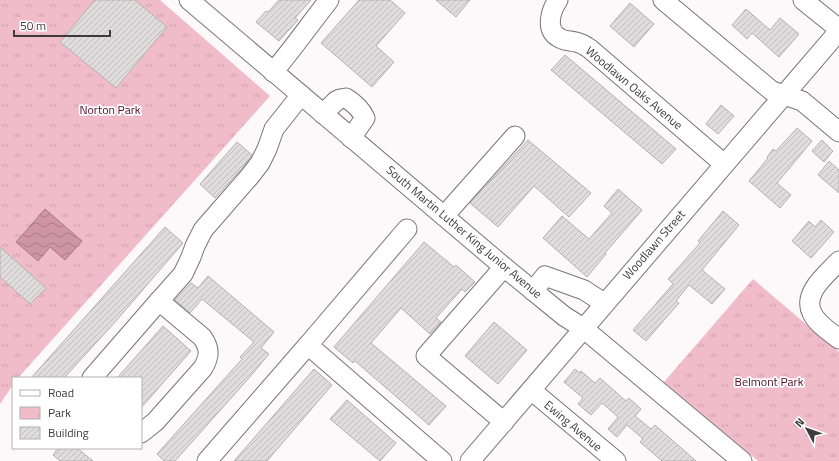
<svg xmlns="http://www.w3.org/2000/svg" width="839" height="461" font-family="'Titillium Web',sans-serif">
  <style>
    .park { fill: url(#park-tufts) }
    .water { fill: url(#water-waves); stroke: #a47a85 }
    .building { fill: url(#building-hatch); stroke: #b5b0b1 }
    .lines { fill: none; stroke-linecap: round; stroke-linejoin: round }
    .minor-casing { stroke: #797576; stroke-width: 21 }
    .minor { stroke: #fff; stroke-width: 19 }
    .labels { text-anchor: middle; stroke-width: 3.5; stroke-linejoin: round; paint-order: stroke }
    .street-label { font-size: 12px; fill: #3d3b3b; stroke: #fff }
    .park-label { font-size: 12px; fill: #510a28; stroke: #fff }
  </style>
  <defs>
    <pattern id="park-tufts" width="24" height="20" patternUnits="userSpaceOnUse"><rect width="24" height="20" fill="#f1bcc9"/><path d="M3 7l-1-3M5 7V3M7 7l1-3M15 17l-1-3M17 17v-4M19 17l1-3" fill="none" stroke="#d0a2ae"/></pattern>
    <pattern id="water-waves" width="16" height="10" patternUnits="userSpaceOnUse"><rect width="16" height="10" fill="#d095a5"/><path d="M0 5q4-4 8 0t8 0" fill="none" stroke="#aa7b88"/></pattern>
    <pattern id="building-hatch" width="6" height="6" patternUnits="userSpaceOnUse"><rect width="6" height="6" fill="#e0dcdd"/><path d="M-1 1l2-2M0 6l6-6M5 7l2-2" fill="none" stroke="#c1bebf"/></pattern>
  </defs>
  <rect width="100%" height="100%" fill="#fdf8f9"/>
  <g class="park">
    <polygon points="0,0 160,0 270,96 18,378 13,378 13,385 0,404"/>
    <polygon points="753,279 839,352 839,461 758,461 664,382"/>
  </g>
  <polygon class="water" points="45,209 82,241 65,260 50,247 38,261 16,242"/>
  <g class="building">
    <polygon points="95,0 135,0 167,27 116,88 60,42"/>
    <polygon points="279,0 311,0 295,18 298,20 279,41 256,22 266,11 268,12"/>
    <polygon points="359,0 390,0 405,13 376,46 394,62 372,87 321,43"/>
    <polygon points="436,0 470,0 456,17"/>
    <polygon points="630,3 654,24 634,47 610,26"/>
    <polygon points="746,9 770,30 780,18 799,34 779,57 752,33 747,39 732,25"/>
    <polygon points="565,55 676,149 662,164 551,70"/>
    <polygon points="721,105 734,116 718,134 706,124"/>
    <polygon points="797,128 812,141 777,183 791,195 780,208 749,181 768,158 767,157 773,149 776,151"/>
    <polygon points="528,140 591,193 569,217 534,186 498,227 470,203"/>
    <polygon points="822,140 833,151 824,162 812,151"/>
    <polygon points="237,142 252,155 244,166 215,198 200,184"/>
    <polygon points="829,161 839,170 839,193 818,175"/>
    <polygon points="618,189 642,210 605,253 606,254 587,277 543,238 562,216 589,239 612,213 604,206"/>
    <polygon points="723,211 739,225 702,270 725,289 712,304 689,285 676,301 679,303 646,341 633,330 673,284 668,279 700,243 698,241"/>
    <polygon points="821,220 834,232 811,258 792,241 809,221 815,227"/>
    <polygon points="165,227 183,243 116,321 64,378 31,378"/>
    <polygon points="424,242 454,267 456,265 475,282 465,292 462,289 436,318 441,322 430,334 401,308 371,343 446,406 429,425 355,361 353,363 334,347"/>
    <polygon points="0,247 46,288 30,304 0,277"/>
    <polygon points="208,276 274,332 261,348 269,354 249,378 175,461 164,461 157,454 242,359 240,357 254,342 202,299 190,313 175,300 191,283 198,288"/>
    <polygon points="494,322 527,350 498,384 465,356"/>
    <polygon points="163,326 191,351 141,408 141,378 117,378"/>
    <polygon points="314,369 332,385 267,461 234,461"/>
    <polygon points="575,369 580,373 581,371 595,383 600,378 626,401 629,398 641,409 635,416 651,429 655,425 696,461 662,461 640,442 643,439 627,425 617,437 608,429 618,417 602,403 591,415 578,404 583,398 564,382"/>
    <polygon points="347,400 396,443 380,461 330,419"/>
    <polygon points="58,448 77,448 93,461 60,461 53,455"/>
  </g>
  <g class="lines">
    <defs>
      <g id="minor">
        <polyline points="189,0 504,267 564,316 583,328 742,461"/>
        <path d="M558 0C551 10 545 29 558 37 564 42 572 40 579 43 583 44 587 47 590 49L724 164"/>
        <polyline points="663,0 772,91 802,101 839,132"/>
        <polyline points="803,0 839,29"/>
        <path d="M273 72C293 49 310 24 329 0"/>
        <path d="M323 114 336 101 340 99 346 98C354 103 361 109 365 118L351 138"/>
        <polyline points="444,216 515,136"/>
        <polyline points="407,229 308,345 442,461"/>
        <path d="M839 261C827 274 802 293 812 313 817 324 830 332 839 339"/>
        <polyline points="504,267 426,356 504,422"/>
        <polyline points="533,291 545,276 584,290 604,303"/>
        <polyline points="159,301 183,274 191,257 195,246 203,230 250,176 260,163 267,149 274,129 301,95"/>
        <path d="M92 378 159 301 202 337C210 348 210 356 203 368L155 422 141 433"/>
        <polyline points="531,390 616,461"/>
        <polyline points="207,461 308,345"/>
        <polyline points="470,461 839,31"/>
      </g>
    </defs>
    <use href="#minor" class="minor-casing"/>
    <use href="#minor" class="minor"/>
  </g>
  <g class="labels">
    <g class="street-label">
      <text transform="translate(634 88) rotate(40)" y="4">Woodlawn Oaks Avenue</text>
      <text transform="translate(464 232) rotate(40)" y="4">South Martin Luther King Junior Avenue</text>
      <text transform="translate(654 245) rotate(-49)" y="4">Woodlawn Street</text>
      <text transform="translate(573 426) rotate(40)" y="4">Ewing Avenue</text>
    </g>
    <g class="park-label">
      <text x="110" y="114">Norton Park</text>
      <text x="769" y="386">Belmont Park</text>
    </g>
  </g>
  <rect x="12" y="377" width="130" height="72" fill="#ffffff" stroke="#b1b1b1"/>
  <rect x="20" y="390" width="20" height="6" fill="#ffffff" stroke="#b1b1b1"/>
  <text x="48" y="397" font-size="12" fill="#3d3b3b">Road</text>
  <rect x="20" y="407" width="20" height="12" fill="url(#park-tufts)" stroke="#b1b1b1"/>
  <text x="48" y="417" font-size="12" fill="#3d3b3b">Park</text>
  <rect x="20" y="427" width="20" height="12" fill="url(#building-hatch)" stroke="#b1b1b1"/>
  <text x="48" y="437" font-size="12" fill="#3d3b3b">Building</text>
  <g transform="translate(807 429) rotate(311)" stroke="#ffffff" stroke-width="3" paint-order="stroke">
  <path d="M0-3L7 15L0 10L-7 15Z" fill="#3d3b3b"/>
  <text y="-6" font-size="11" font-weight="bold" text-anchor="middle" fill="#3d3b3b">N</text>
  </g>
  <path d="M14 30v6h96v-6" fill="none" stroke="#3d3b3b" stroke-width="2"/>
  <text x="20" y="30" font-size="12" fill="#3d3b3b" stroke="#ffffff" stroke-width="3" paint-order="stroke">50 m</text>
</svg>
